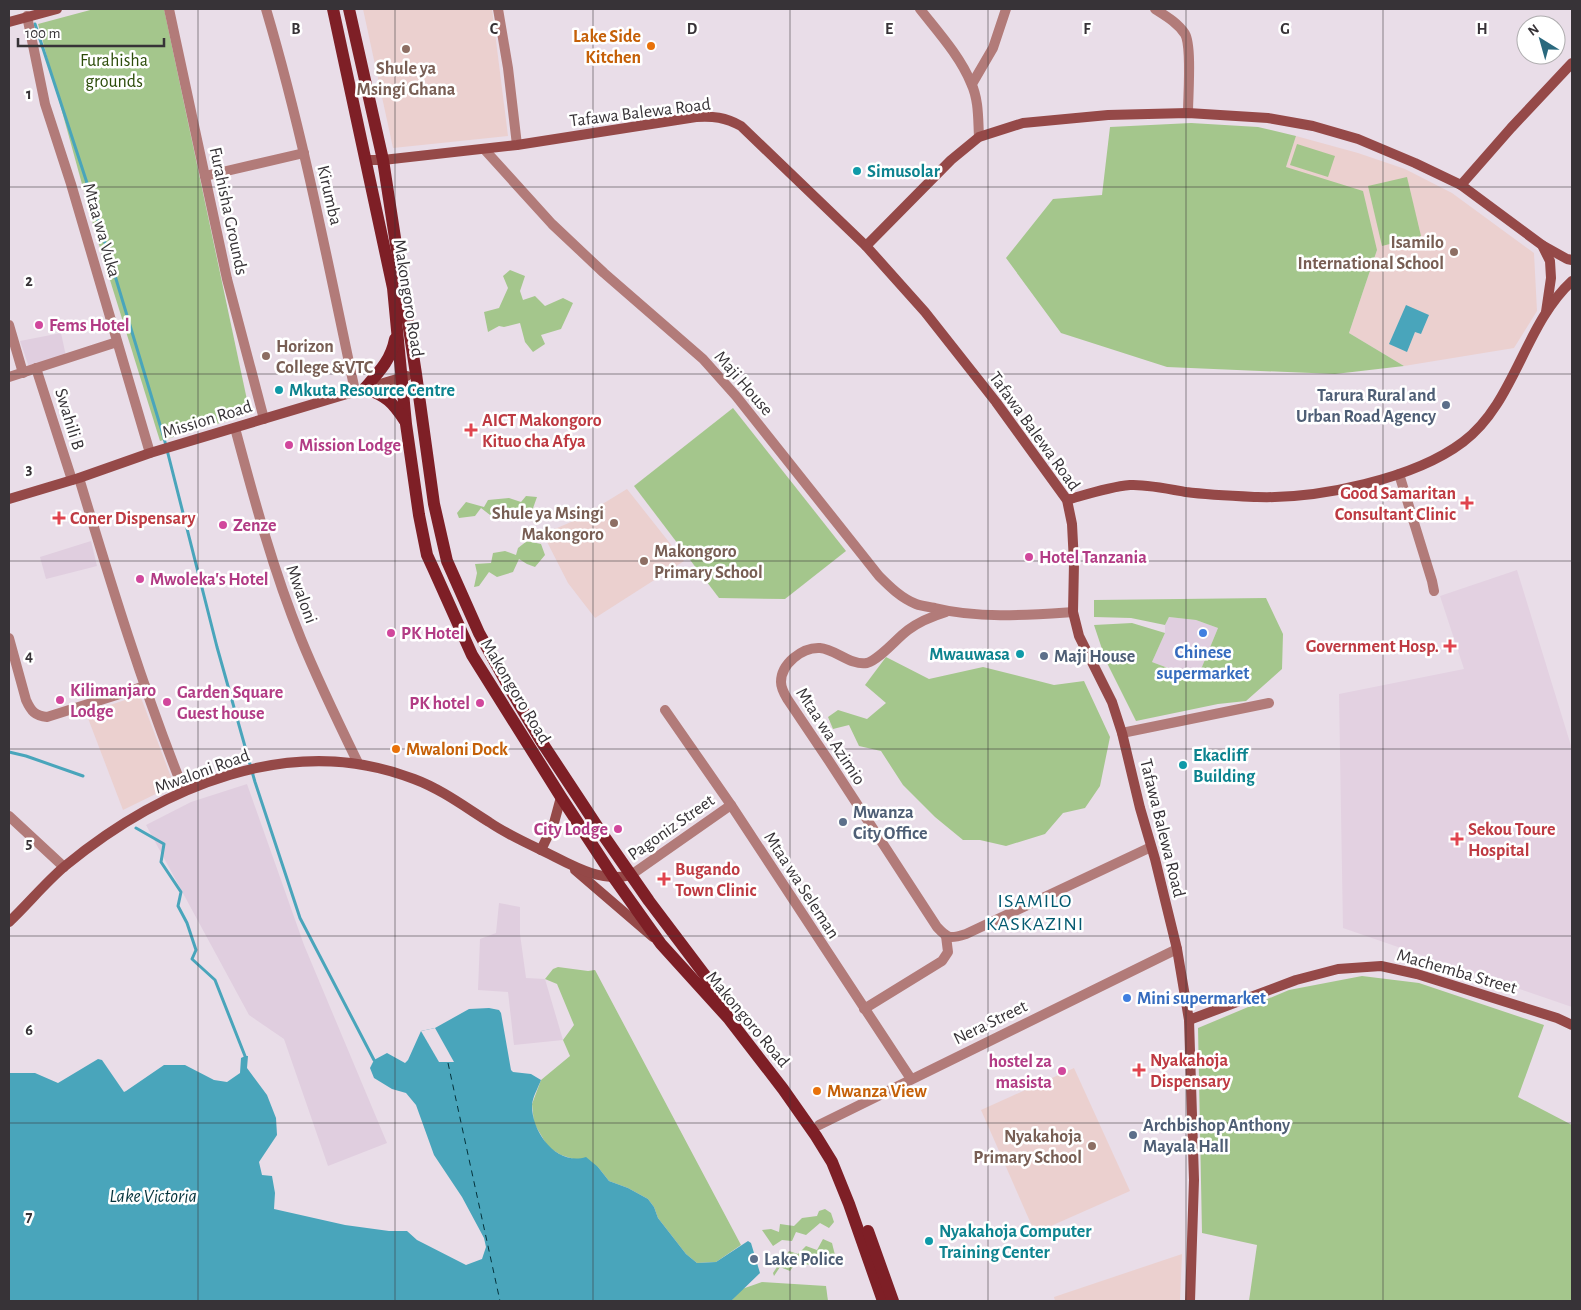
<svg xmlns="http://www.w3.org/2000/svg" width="1581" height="1310" font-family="'Alegreya Sans',sans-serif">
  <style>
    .built { fill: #e0cedf }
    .education { fill: #ebd0cf }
    .medical { fill: #e3d1e1 }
    .green { fill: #a4c68c }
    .water { fill: #49a5bb }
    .pier { fill: #e9dde8 }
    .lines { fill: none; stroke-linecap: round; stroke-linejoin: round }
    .stream { stroke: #49a5bb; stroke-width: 3 }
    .ferry { stroke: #04323b; stroke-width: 1; stroke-dasharray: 6 5; stroke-linecap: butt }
    .street { stroke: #b27b79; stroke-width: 10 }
    .secondary { stroke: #954948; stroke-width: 10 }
    .primary { stroke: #7e1f26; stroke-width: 12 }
    .grid { fill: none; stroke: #373337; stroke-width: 1; stroke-opacity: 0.55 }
    .food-dot { fill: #e8710a; stroke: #fff; stroke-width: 2 }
    .education-dot { fill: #8d6e63; stroke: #fff; stroke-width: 2 }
    .culture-dot { fill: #0f9aa8; stroke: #fff; stroke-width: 2 }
    .hotel-dot { fill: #d1479c; stroke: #fff; stroke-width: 2 }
    .service-dot { fill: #5c6f8a; stroke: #fff; stroke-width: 2 }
    .health-dot { fill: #e0444e; stroke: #fff; stroke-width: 2 }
    .shop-dot { fill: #3f7fe0; stroke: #fff; stroke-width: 2 }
    .labels { text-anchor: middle; stroke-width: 5; stroke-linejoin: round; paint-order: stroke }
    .food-label { font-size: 18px; font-weight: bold; fill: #c56008; stroke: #fff; text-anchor: start }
    .park-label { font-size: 18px; fill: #2c4c0a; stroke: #fff }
    .education-label { font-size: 18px; font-weight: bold; fill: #785e54; stroke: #fff; text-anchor: end }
    .street-label { font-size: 18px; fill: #373337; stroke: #fff }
    .culture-label { font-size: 18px; font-weight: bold; fill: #0d838f; stroke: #fff; text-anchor: start }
    .hotel-label { font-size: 18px; font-weight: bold; fill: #b23c85; stroke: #fff; text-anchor: start }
    .service-label { font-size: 18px; font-weight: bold; fill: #4e5e75; stroke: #fff; text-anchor: start }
    .health-label { font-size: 18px; font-weight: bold; fill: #be3a42; stroke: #fff; text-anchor: start }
    .shop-label { font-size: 18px; font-weight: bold; fill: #366cbe; stroke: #fff }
    .water-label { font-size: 19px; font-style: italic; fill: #04323b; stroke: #fff }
    .quarter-label { font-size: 20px; letter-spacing: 1px; fill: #035970; stroke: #fff }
    .grid-label { font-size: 16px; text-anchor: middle; font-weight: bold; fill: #373337; stroke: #fff; stroke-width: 5; stroke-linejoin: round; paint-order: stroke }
  </style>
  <rect width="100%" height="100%" fill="#e9dde8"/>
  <g class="built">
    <polygon points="61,333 67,361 29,367 20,341"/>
    <polygon points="91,541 97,566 46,579 40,557"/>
    <polygon points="1169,617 1196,620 1218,628 1197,679 1152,662 1165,633 1165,625"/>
    <polygon points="247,784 304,945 387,1143 328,1166 284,1039 249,1015 146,825 191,802"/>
    <polygon points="499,903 520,907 520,934 526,978 545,979 563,1040 514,1045 508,992 478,990 480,939 496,933"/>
  </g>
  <g class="education">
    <polygon points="363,9 492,9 508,136 393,148"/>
    <polygon points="1296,136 1358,153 1405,169 1452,193 1534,253 1537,311 1514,348 1404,366 1349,333 1377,250 1286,167"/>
    <polygon points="627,489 684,561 595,618 568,583 543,534 578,519"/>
    <polygon points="140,695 174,785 123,810 86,713"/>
    <polygon points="1074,1068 1130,1191 1035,1233 981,1110"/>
    <polygon points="1182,1254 1180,1301 1055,1301 1054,1297"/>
  </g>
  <polygon class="medical" points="1517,570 1572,749 1572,1007 1343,928 1339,694 1464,669 1440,596"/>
  <g class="green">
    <polygon points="94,9 164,9 250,414 160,441 96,235 38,24"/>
    <polygon points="1191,123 1258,127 1296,136 1286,167 1363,191 1377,250 1349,333 1404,366 1335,374 1167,367 1061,333 1006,258 1053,199 1102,195 1110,127"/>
    <polygon points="1297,144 1335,156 1328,177 1290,165"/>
    <polygon points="1407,177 1421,236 1382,246 1368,186"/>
    <polygon points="510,270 525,276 520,291 523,300 535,296 545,306 563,298 573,303 561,329 541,335 545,344 533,352 525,342 520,323 504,327 499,326 488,332 484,312 499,308 508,288 503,276"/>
    <polygon points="733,408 846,551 785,599 719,598 634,486"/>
    <polygon points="526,496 537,497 532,511 522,508 513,514 490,515 481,508 475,516 459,518 457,513 466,502 484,507 488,500 509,498 521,502"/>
    <polygon points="527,541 541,544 545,555 535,567 527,564 519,559 513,572 497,577 489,572 479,586 474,587 477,573 475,564 491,563 493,553 505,551 516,555 518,548"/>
    <polygon points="1266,598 1283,634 1282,669 1246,701 1218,704 1136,721 1106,661 1094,625 1132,623 1165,633 1152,662 1197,679 1218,628 1196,620 1169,617 1165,625 1131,618 1094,617 1094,600"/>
    <polygon points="886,657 929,679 983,667 1054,685 1084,681 1110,737 1100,786 1085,808 1063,813 1045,834 1006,846 980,840 963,840 935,817 903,785 881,751 859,746 849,725 833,729 828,717 838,710 867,719 886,703 865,685"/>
    <polygon points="558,967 588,971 595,970 741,1245 716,1262 697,1263 686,1254 658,1218 654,1207 648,1199 628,1188 609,1181 598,1167 561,1155 548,1147 534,1123 532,1104 541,1080 570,1056 563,1040 574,1025 557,984 545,979 553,969"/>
    <polygon points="1362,976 1419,983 1544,1025 1518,1097 1572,1125 1572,1301 1249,1301 1257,1245 1202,1233 1198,1028 1289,990"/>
    <polygon points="825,1209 831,1213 834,1222 829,1228 820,1223 806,1235 796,1232 792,1241 782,1240 773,1246 762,1230 771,1229 779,1232 780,1224 794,1226 802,1218 817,1216 819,1211"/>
    <polygon points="823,1239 832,1243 835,1255 831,1263 818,1258 816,1265 795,1264 790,1271 780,1267 774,1276 773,1273 777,1267 775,1259 779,1255 782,1261 789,1251 798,1254 806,1246 817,1250"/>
    <polygon points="762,1282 826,1286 828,1301 731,1301 742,1289"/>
  </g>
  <g class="water">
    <polygon points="1406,305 1429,315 1421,334 1415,332 1407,352 1389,344"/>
    <path d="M489 1008 499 1010 501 1013 511 1070 513 1072 531 1074 541 1080C538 1088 532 1098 532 1106 532 1133 557 1166 586 1157L598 1167 609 1181 628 1188 648 1199 654 1207 658 1218 686 1254 697 1263 716 1262 748 1241 751 1243 760 1273 731 1301H9V1073H35L58 1083 98 1059 102 1060 124 1092 126 1091 164 1065H185L214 1080 227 1082 240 1073 241 1058 245 1056H248L247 1068 267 1095 276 1118 277 1135 259 1162 262 1175 272 1176 275 1193 274 1209 345 1225 389 1231H407L417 1240 466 1265 482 1259 486 1247 484 1238 462 1197 434 1155 416 1105 406 1093 392 1089 374 1078 370 1068 374 1060 387 1053 405 1063 408 1060 421 1031 435 1028 469 1009Z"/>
  </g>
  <polygon class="pier" points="435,1028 454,1062 439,1062 421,1031"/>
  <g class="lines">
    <g class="stream">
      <polyline points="35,24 87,183 164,438 217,647 255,782 300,918 374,1060"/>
      <polyline points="9,752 26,756 83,776"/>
      <polyline points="136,828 164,844 161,862 181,892 178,906 187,923 196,950 192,959 215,980 245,1056"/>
    </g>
    <polyline class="ferry" points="448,1063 500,1301"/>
    <g class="street">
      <polyline points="169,9 227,279 264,419"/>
      <path d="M266 9C303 134 328 263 355 391"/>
      <polyline points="498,9 508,68 517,145"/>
      <path d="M920 9C938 32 960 56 971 83 979 100 978 119 979 137"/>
      <path d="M1155 9C1166 16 1178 23 1185 34 1192 46 1188 96 1188 113"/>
      <polyline points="27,16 45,104 71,184 150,453"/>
      <polyline points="972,84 993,48 1006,9"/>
      <path d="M484 149 552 224 604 273 703 359 736 396 879 576C890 587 901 598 916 604 921 606 929 607 935 608 979 619 1028 615 1073 612"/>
      <polyline points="205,176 304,153"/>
      <polyline points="9,325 23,373"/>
      <polyline points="36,368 72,480"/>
      <polyline points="9,377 117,342"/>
      <path d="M235 428C254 499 273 570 301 639 318 681 338 722 358 763"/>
      <polyline points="1399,474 1432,581 1434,591"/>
      <path d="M79 478C111 584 143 689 184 791"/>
      <path d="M946 612C933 616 920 621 908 630 897 638 880 659 867 663 851 666 835 649 820 648 802 647 781 664 781 682 781 689 785 695 788 700L829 761 937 927C948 939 950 939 966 934L1151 847"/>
      <path d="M9 638 26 700C31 711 35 716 47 717L145 686"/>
      <polyline points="665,710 731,805 911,1079"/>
      <polyline points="1122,733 1269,703"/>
      <polyline points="9,816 64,867"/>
      <polyline points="631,875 731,805"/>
      <polyline points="864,1009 942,961 948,952 946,936"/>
      <polyline points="819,1125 1177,949"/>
    </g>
    <g class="secondary">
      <polyline points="9,22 57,9"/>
      <path d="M366 160H383L517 145 696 117C713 116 725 117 741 126L866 246 925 312 996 402 1067 500 1072 524 1074 563 1073 612 1079 636 1112 702 1122 733 1140 808 1155 859 1177 949 1189 1020 1194 1180 1190 1301"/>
      <polyline points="1461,185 1511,128 1572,63"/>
      <polyline points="1542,245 1567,259 1572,260"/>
      <polyline points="866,246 951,160 979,137 1023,123 1108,115 1188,113 1268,118 1313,126 1358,139 1415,163 1461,185 1542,245 1550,261 1551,278 1546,312"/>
      <polyline points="9,499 79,478 150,453 407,376"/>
      <path d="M1067 500C1088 494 1108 487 1130 485 1145 484 1170 489 1186 492 1209 495 1234 496 1257 497 1318 499 1414 479 1463 442 1515 403 1524 325 1572 281"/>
      <polyline points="541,850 554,823 561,797"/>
      <polyline points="575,870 653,937"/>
      <path d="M9 922C28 904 45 883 65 866 161 787 291 731 414 779 441 789 465 807 489 822 505 833 522 841 539 849 567 862 598 884 631 875"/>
      <polyline points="1189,1020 1296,980 1338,969 1381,966 1417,974 1557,1018 1572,1025"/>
    </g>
    <g class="primary">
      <polyline points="333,9 393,288 406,424 419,515 427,555 433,568 472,655 561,797 614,878 661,944 729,1019 783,1089 816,1136 832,1162 849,1204 883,1301"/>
      <polyline points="349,9 383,160 416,374 434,504 447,561 479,633 510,689 541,741 599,829 649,901 738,1019"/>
      <path d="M395 339C391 360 379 372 365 388 387 397 392 401 405 421"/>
      <polyline points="868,1231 893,1301"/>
    </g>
  </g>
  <path class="grid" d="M198 9V1301M395 9V1301M593 9V1301M790 9V1301M988 9V1301M1186 9V1301M1383 9V1301M9 187H1572M9 374H1572M9 561H1572M9 749H1572M9 936H1572M9 1123H1572"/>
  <g class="food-dot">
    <circle cx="651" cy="46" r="5"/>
    <circle cx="396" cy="749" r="5"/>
    <circle cx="817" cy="1091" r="5"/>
  </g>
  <g class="education-dot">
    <circle cx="406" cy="49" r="5"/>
    <circle cx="1454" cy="252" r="5"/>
    <circle cx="266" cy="356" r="5"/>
    <circle cx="614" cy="523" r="5"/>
    <circle cx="644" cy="561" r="5"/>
    <circle cx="1092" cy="1146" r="5"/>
  </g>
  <g class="culture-dot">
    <circle cx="857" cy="171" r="5"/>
    <circle cx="279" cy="390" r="5"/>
    <circle cx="1020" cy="654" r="5"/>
    <circle cx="1183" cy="765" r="5"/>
    <circle cx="929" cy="1241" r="5"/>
  </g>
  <g class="hotel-dot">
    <circle cx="39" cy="325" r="5"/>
    <circle cx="289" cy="445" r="5"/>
    <circle cx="223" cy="525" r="5"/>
    <circle cx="1029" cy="557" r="5"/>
    <circle cx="140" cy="579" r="5"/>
    <circle cx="391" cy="633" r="5"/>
    <circle cx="60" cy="700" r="5"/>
    <circle cx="167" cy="702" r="5"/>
    <circle cx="480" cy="703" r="5"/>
    <circle cx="618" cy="829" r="5"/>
    <circle cx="1062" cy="1071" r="5"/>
  </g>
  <g class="service-dot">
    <circle cx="1446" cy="405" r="5"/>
    <circle cx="1044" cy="656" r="5"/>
    <circle cx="843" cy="822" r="5"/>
    <circle cx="1133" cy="1135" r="5"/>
    <circle cx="754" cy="1259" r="5"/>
  </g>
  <g class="health-dot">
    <path d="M468.5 422.5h5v5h5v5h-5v5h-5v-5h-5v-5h5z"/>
    <path d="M1464.5 495.5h5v5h5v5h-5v5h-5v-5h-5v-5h5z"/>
    <path d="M56.5 510.5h5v5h5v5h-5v5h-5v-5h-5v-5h5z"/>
    <path d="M1447.5 638.5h5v5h5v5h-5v5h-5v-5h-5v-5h5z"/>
    <path d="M1454.5 831.5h5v5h5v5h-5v5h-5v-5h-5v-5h5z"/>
    <path d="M661.5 871.5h5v5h5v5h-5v5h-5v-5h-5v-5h5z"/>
    <path d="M1136.5 1062.5h5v5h5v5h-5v5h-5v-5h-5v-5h5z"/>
  </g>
  <g class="shop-dot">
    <circle cx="1203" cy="633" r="5"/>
    <circle cx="1127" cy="998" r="5"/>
  </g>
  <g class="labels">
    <g class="food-label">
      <text x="641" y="42" text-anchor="end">Lake Side<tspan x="641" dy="21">Kitchen</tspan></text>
      <text x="406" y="755">Mwaloni Dock</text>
      <text x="827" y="1097">Mwanza View</text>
    </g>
    <g class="park-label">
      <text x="114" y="66">Furahisha<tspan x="114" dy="21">grounds</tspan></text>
    </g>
    <g class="education-label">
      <text x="406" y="74" text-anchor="middle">Shule ya<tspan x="406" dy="21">Msingi Ghana</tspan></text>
      <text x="1444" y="248">Isamilo<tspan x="1444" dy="21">International School</tspan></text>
      <text x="276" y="352" text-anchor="start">Horizon<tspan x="276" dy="21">College &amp;VTC</tspan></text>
      <text x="604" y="519">Shule ya Msingi<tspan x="604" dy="21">Makongoro</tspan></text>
      <text x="654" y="557" text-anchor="start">Makongoro<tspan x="654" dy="21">Primary School</tspan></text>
      <text x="1082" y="1142">Nyakahoja<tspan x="1082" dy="21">Primary School</tspan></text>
    </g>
    <g class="street-label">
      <text transform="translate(640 112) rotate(-7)" y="6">Tafawa Balewa Road</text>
      <text transform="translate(330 195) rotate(77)" y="6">Kirumba</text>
      <text transform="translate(229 211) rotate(78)" y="6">Furahisha Grounds</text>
      <text transform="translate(102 230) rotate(74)" y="6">Mtaa wa Vuka</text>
      <text transform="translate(409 298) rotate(81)" y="6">Makongoro Road</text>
      <text transform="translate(744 383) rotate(49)" y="6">Maji House</text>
      <text transform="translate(70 419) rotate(73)" y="6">Swahili B</text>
      <text transform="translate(207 419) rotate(-17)" y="6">Mission Road</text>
      <text transform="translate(1035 431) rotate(54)" y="6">Tafawa Balewa Road</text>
      <text transform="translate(302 594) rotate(70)" y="6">Mwaloni</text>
      <text transform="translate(516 691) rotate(59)" y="6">Makongoro Road</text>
      <text transform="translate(831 736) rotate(57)" y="6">Mtaa wa Azimio</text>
      <text transform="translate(202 771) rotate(-20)" y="6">Mwaloni Road</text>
      <text transform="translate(671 827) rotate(-35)" y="6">Pagoniz Street</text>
      <text transform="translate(1163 828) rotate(76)" y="6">Tafawa Balewa Road</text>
      <text transform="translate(802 885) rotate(57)" y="6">Mtaa wa Seleman</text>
      <text transform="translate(1457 971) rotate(16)" y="6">Machemba Street</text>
      <text transform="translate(748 1019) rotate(50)" y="6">Makongoro Road</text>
      <text transform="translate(990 1022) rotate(-26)" y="6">Nera Street</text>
    </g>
    <g class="culture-label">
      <text x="867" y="177">Simusolar</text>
      <text x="289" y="396">Mkuta Resource Centre</text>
      <text x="1010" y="660" text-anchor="end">Mwauwasa</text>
      <text x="1193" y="761">Ekacliff<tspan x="1193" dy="21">Building</tspan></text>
      <text x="939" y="1237">Nyakahoja Computer<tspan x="939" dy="21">Training Center</tspan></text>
    </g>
    <g class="hotel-label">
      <text x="49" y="331">Fems Hotel</text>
      <text x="299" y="451">Mission Lodge</text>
      <text x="233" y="531">Zenze</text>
      <text x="1039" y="563">Hotel Tanzania</text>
      <text x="150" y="585">Mwoleka's Hotel</text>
      <text x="401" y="639">PK Hotel</text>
      <text x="70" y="696">Kilimanjaro<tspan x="70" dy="21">Lodge</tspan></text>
      <text x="177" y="698">Garden Square<tspan x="177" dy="21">Guest house</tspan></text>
      <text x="470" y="709" text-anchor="end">PK hotel</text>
      <text x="608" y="835" text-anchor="end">City Lodge</text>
      <text x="1052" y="1067" text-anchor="end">hostel za<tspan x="1052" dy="21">masista</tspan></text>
    </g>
    <g class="service-label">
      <text x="1436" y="401" text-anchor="end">Tarura Rural and<tspan x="1436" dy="21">Urban Road Agency</tspan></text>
      <text x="1054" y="662">Maji House</text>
      <text x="853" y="818">Mwanza<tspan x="853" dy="21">City Office</tspan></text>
      <text x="1143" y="1131">Archbishop Anthony<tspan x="1143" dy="21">Mayala Hall</tspan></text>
      <text x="764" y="1265">Lake Police</text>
    </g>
    <g class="health-label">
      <text x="482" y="426">AICT Makongoro<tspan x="482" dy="21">Kituo cha Afya</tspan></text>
      <text x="1456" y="499" text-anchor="end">Good Samaritan<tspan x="1456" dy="21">Consultant Clinic</tspan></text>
      <text x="70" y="524">Coner Dispensary</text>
      <text x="1439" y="652" text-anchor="end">Government Hosp.</text>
      <text x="1468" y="835">Sekou Toure<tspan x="1468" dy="21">Hospital</tspan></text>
      <text x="675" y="875">Bugando<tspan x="675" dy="21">Town Clinic</tspan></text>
      <text x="1150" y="1066">Nyakahoja<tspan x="1150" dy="21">Dispensary</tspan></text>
    </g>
    <g class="shop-label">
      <text x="1203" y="658">Chinese<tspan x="1203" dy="21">supermarket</tspan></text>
      <text x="1137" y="1004" text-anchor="start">Mini supermarket</text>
    </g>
    <g class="water-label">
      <text x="153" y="1202">Lake Victoria</text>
    </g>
    <g class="quarter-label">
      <text x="1035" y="907">ISAMILO<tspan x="1035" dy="23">KASKAZINI</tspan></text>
    </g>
  </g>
  <g class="grid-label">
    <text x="296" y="34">B</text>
    <text x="494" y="34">C</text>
    <text x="692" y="34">D</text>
    <text x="889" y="34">E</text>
    <text x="1087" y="34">F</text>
    <text x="1285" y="34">G</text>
    <text x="1482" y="34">H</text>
    <text x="29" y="99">1</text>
    <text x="29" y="286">2</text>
    <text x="29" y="474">3</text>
    <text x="29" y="661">4</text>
    <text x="29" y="848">5</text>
    <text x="29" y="1035">6</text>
    <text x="29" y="1222">7</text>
  </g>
  <rect width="1581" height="1310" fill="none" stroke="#373337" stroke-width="20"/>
  <g transform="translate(1541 40) rotate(323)"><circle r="24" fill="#ffffff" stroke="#afadaf"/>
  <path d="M0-4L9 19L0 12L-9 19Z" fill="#2a697e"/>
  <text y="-8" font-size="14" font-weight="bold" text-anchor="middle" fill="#373337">N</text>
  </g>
  <path d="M18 38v8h146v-8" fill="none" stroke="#373337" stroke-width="2.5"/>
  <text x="25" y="38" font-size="15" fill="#373337" stroke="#ffffff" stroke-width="4" paint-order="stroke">100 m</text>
</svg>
